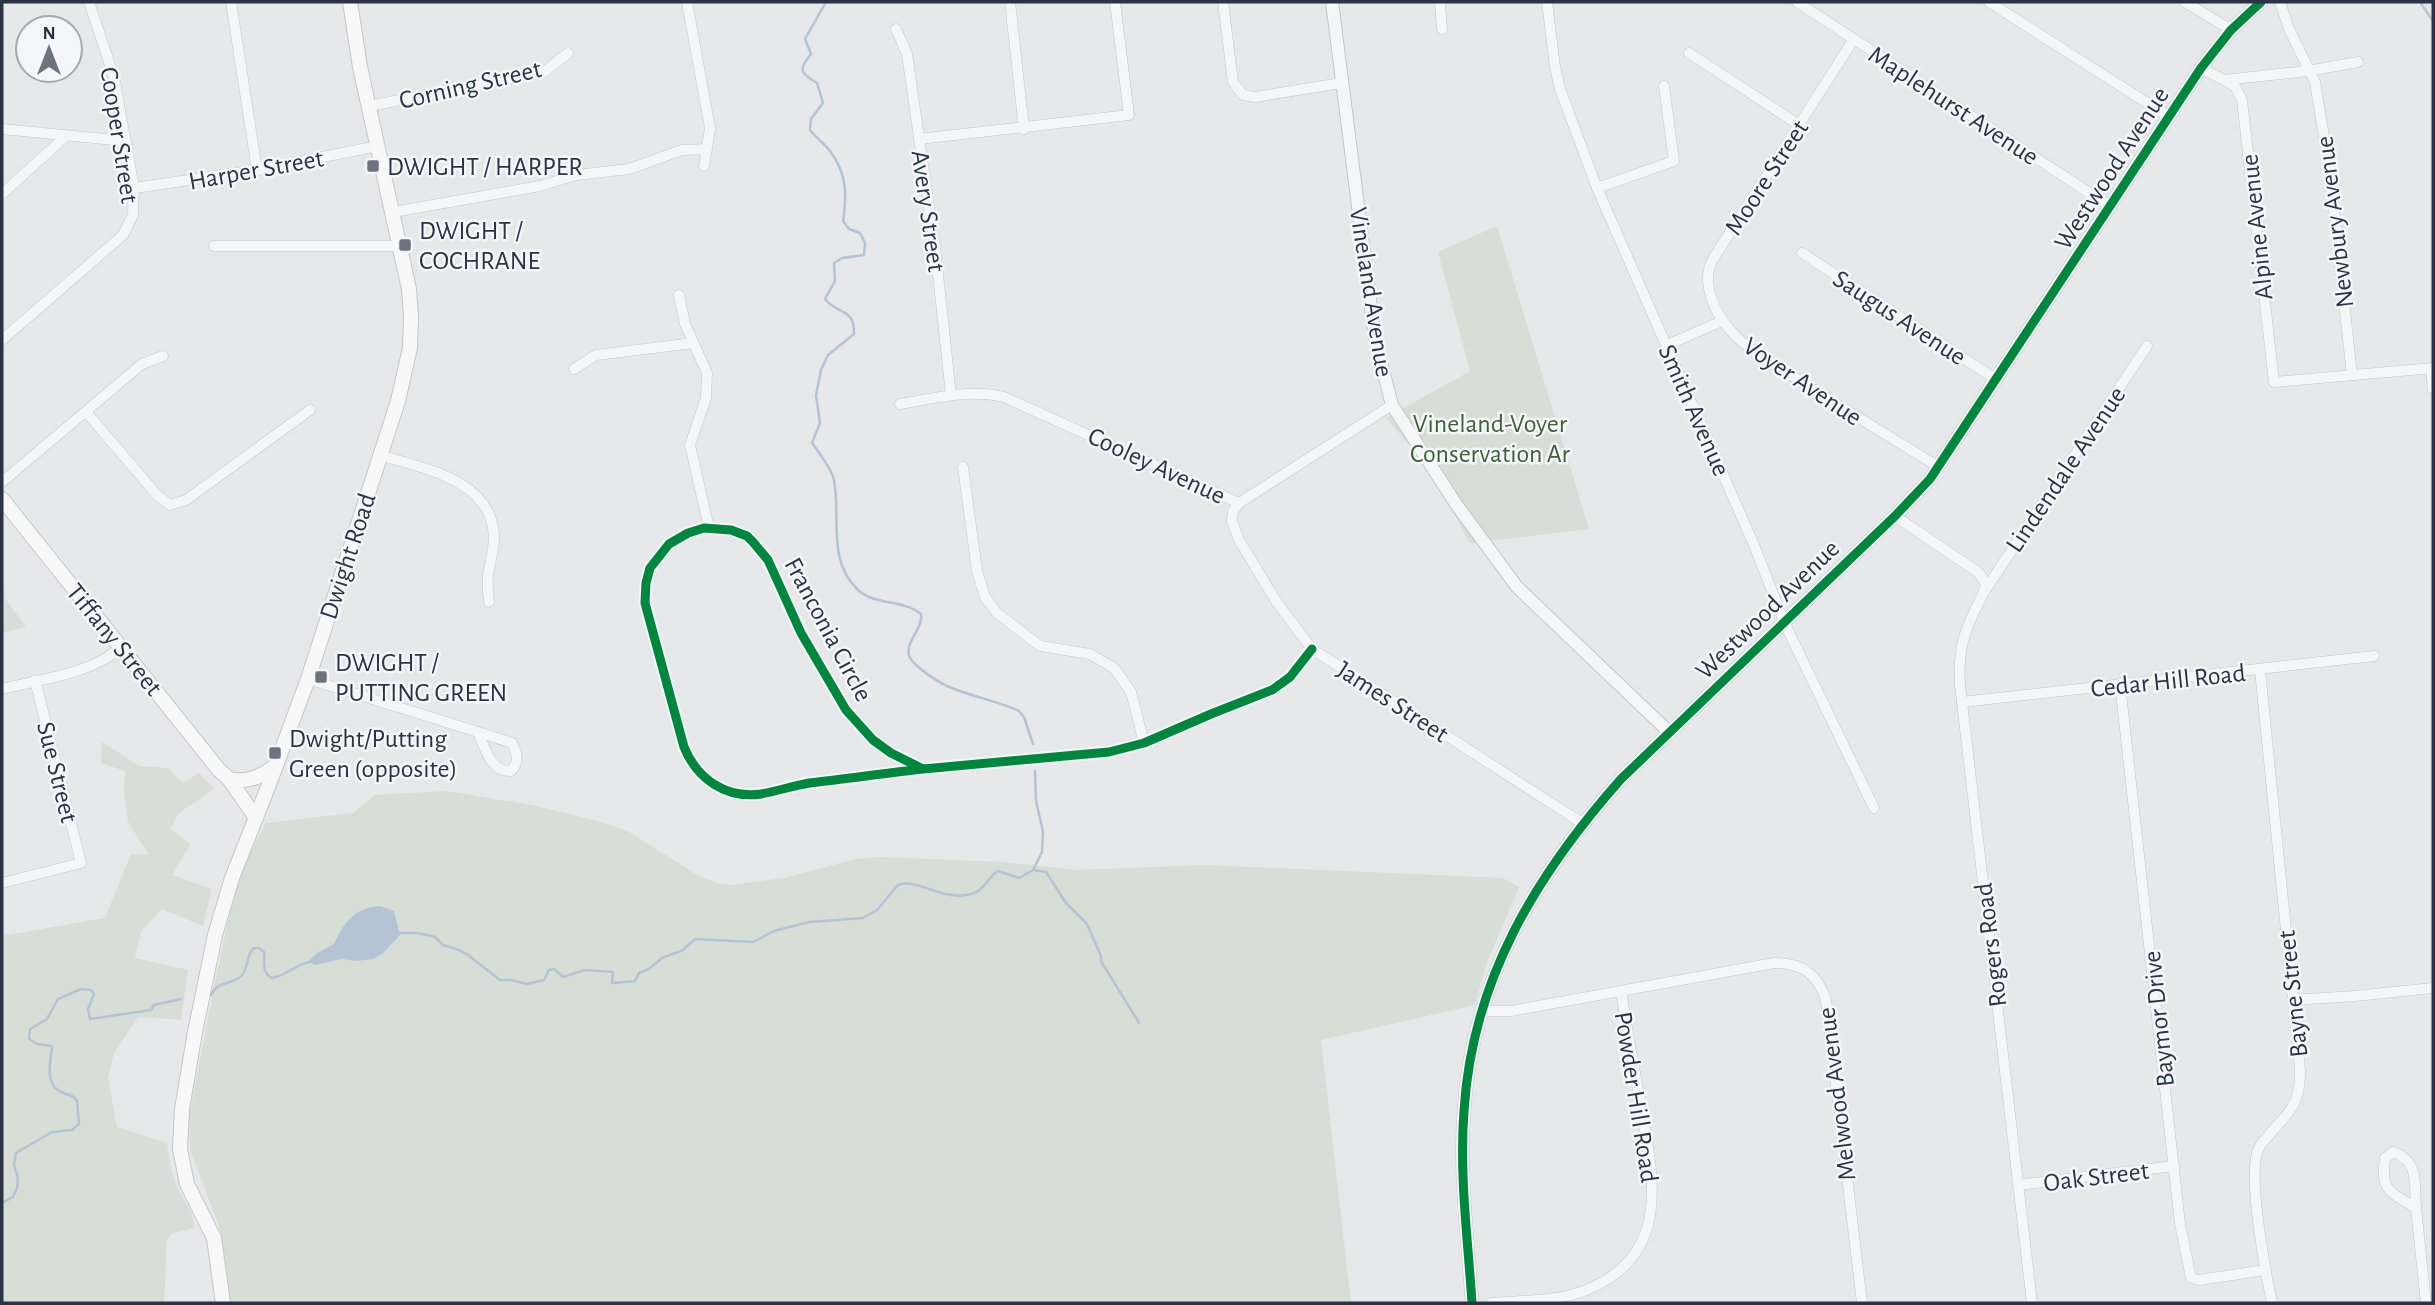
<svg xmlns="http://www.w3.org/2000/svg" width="2435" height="1305" font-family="'Alegreya Sans',sans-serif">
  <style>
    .green { fill: #d6ded6 }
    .water { fill: #b4c4d5 }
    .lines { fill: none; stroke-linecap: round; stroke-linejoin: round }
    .stream { stroke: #b4c4d5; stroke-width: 2.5 }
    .minor-casing { stroke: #c4c6c8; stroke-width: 11 }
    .tertiary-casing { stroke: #c4c6c8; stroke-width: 14 }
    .secondary-casing { stroke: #c4c6c8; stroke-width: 16 }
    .minor { stroke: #f5f6f7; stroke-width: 10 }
    .tertiary { stroke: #f5f6f7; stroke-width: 12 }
    .secondary { stroke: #f8f8f8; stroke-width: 14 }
    .cycleway-casing { stroke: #f4f6f9; stroke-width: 13 }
    .cycleway { stroke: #00873e; stroke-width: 9 }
    .poi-dot { fill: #6c737f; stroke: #f4f6f9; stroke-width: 2.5 }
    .labels { text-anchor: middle; stroke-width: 5; stroke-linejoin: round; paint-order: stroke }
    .street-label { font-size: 26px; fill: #2b3445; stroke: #f4f6f9 }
    .poi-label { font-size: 26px; fill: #2b3445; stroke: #f4f6f9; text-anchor: start }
    .park-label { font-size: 26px; fill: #3f6138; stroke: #f4f6f9 }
  </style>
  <rect width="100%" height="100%" fill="#e6e8ea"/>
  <g class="green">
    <polygon points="1497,226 1589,529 1470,543 1429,468 1386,418 1470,371 1438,252"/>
    <polygon points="2,580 6,600 26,627 2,633"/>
    <path d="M102 742 139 766 168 768 183 783 199 773 214 789 179 813 170 829 190 844 172 875 212 889 203 926 162 909 141 931 135 958 188 970 181 1020 138 1017 114 1053 108 1078 117 1127 167 1143C169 1158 171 1173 177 1187 183 1200 195 1213 194 1228L173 1233 167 1239 164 1303H2V936L105 918 131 854 149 855 128 822 124 792 125 771 101 763Z"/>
    <polygon points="446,791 532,805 605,823 629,832 699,876 716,883 730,885 784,878 856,859 880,857 1004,862 1076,870 1205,865 1503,878 1519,887 1487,962 1475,1005 1321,1040 1351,1303 230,1303 219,1226 190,1149 189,1117 215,981 236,884 244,864 266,823 353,813 375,795"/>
  </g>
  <path class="water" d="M380 906 394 911 400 935 382 954 373 959 356 961 342 959 315 965 308 962 317 953 334 944C344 922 355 908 380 906Z"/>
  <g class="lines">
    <g class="stream">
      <path d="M826 2 805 39 811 54C798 70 800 73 817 83L823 103 811 119 810 130C816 138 824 143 830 151 847 173 847 195 843 221L849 229 860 233 865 243 864 255 842 258 834 263 835 281 825 299C837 315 855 307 854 334L828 355 821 370 816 395 820 423 812 443C818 451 832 471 834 480 841 516 827 560 857 589 874 606 903 599 921 614 923 629 906 640 909 655 911 665 942 685 952 688 973 697 998 701 1019 711L1024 717 1033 744"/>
      <polyline points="2420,2 2433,21"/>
      <polyline points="1033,870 1046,872 1066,903 1087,924 1101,956 1101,961 1139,1023"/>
      <path d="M398 933H418L435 937 443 945 459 950 468 955 500 980H511L527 984 544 980 549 970 554 969 563 977 585 970 613 972 612 983 635 981 639 973 649 969 662 958 683 950 695 939 753 942 774 931 810 922 863 918 877 910 898 885C917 877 946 904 974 893 985 889 988 877 998 871L1019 878 1023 876 1033 870 1042 852 1043 832 1036 801 1035 771"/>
      <path d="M211 995C218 981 228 985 239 978 249 971 245 956 254 948H259L264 952C265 962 261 972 272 978 286 976 294 965 310 962"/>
      <path d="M2 1203 13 1197 17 1188 18 1178 14 1165 16 1153 52 1132 72 1130 79 1124 77 1101C72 1094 70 1096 63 1093 43 1085 51 1061 52 1046L37 1044 29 1039 30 1029 47 1019 58 999 81 989 91 990 94 994 88 1009 90 1019 151 1010 154 1005 181 999"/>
    </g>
    <defs>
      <g id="minor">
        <polyline points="231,2 257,170"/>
        <polyline points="687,2 710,128 704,166"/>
        <polyline points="1010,2 1024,129"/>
        <polyline points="1223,2 1233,82 1243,95 1255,97 1341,83"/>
        <polyline points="1440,2 1442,29"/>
        <polyline points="1547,2 1555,67 1560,89 1597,188 1754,545 1784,622 1874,808"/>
        <polyline points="1797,2 2111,207"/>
        <polyline points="1989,2 2169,117"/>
        <polyline points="2185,2 2231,30"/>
        <polyline points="2280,2 2289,29 2315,82 2330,173 2352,375"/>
        <polyline points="896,29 907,54 936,256 951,395"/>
        <path d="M1854 39 1713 259C1700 281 1715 315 1732 332 1751 353 1778 367 1802 382 1847 411 1893 439 1939 467"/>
        <polyline points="1689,53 1799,125"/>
        <polyline points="2201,68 2224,80 2308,71 2358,62"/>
        <polyline points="2224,80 2235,86 2242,100 2274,382 2433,368"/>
        <polyline points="369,106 544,72 568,53"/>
        <polyline points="2,129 125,141"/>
        <polyline points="919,139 1129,115 1115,2"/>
        <polyline points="134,188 257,170 378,146"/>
        <polyline points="1597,188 1674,161 1664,86"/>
        <polyline points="2,194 66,136"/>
        <polyline points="393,212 540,186 576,175 629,169 682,150 707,149"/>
        <polyline points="214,246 401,246"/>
        <polyline points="1802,253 1997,380"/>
        <polyline points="679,295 685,324 707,373 706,398 690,445 709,528"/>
        <polyline points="2,340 123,235 133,215 134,188 114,77 89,2"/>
        <polyline points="1667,345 1722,321"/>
        <polyline points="2431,368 2433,389"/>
        <polyline points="574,369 596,355 694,343"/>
        <path d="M900 404C935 398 969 389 1004 397L1239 503 1392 405"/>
        <polyline points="86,412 157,495 170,505 186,500 310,410"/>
        <path d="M380 455C424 469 492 479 494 537 494 550 490 562 488 575 487 584 488 593 489 602"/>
        <polyline points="963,467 977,571 985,597 997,613 1040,646 1090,654 1114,668 1131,692 1144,743"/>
        <polyline points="2,482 142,364 163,356"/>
        <polyline points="1239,503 1233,511 1232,521 1239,540 1276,601 1312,649 1582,823"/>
        <polyline points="1895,516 1979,573 1986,584 1984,592"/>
        <path d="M2260 670 2300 1070C2300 1106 2291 1109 2269 1135 2266 1139 2261 1143 2259 1148 2246 1171 2266 1274 2272 1303"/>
        <path d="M308 679 478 732C485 748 491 773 511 771 520 761 517 753 512 743L478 732"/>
        <polyline points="2120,684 2180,1224 2191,1278 2199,1280 2265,1270"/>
        <path d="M2 689C37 680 97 673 121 646"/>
        <polyline points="1962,702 2374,656"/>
        <path d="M923 769C885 773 847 779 809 783 793 786 777 791 761 794 726 799 697 779 684 747L645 603 646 583 650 568 669 544 688 533 704 528 731 530 747 536 753 542 768 560 801 633 846 710 873 740 891 753 923 769 1109 752 1144 743 1211 714 1272 690 1290 677 1312 649"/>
        <polyline points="2,883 81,863 35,680"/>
        <polyline points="2292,1000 2355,996 2433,988"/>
        <path d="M1481 1011H1511L1774 963C1802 963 1818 974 1826 1000L1862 1303"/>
        <path d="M2393 1152C2420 1162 2414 1183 2416 1208 2390 1192 2380 1191 2385 1158Z"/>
        <polyline points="2019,1185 2174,1166"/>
        <polyline points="2416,1208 2426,1303"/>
        <path d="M1491 1303C1524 1300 1561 1302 1591 1288 1672 1252 1653 1175 1641 1106 1634 1068 1627 1029 1621 991"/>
        <path d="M2032 1303 1960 685C1957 646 1967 625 1984 592L2147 346"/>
      </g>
      <g id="tertiary">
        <polyline points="1332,2 1375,339 1392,405 1456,504 1517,587 1669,732"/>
        <path d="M1472 1303C1468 1240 1459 1175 1464 1111 1472 980 1536 875 1621 779L1895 516 1930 479 2201 68 2231 30 2261 2"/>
      </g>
      <g id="secondary">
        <path d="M2 499 219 770 229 779C247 783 261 777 275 766"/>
        <polyline points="229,779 256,818"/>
        <polyline points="223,1303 214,1238 187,1184 180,1149 182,1109 195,1032 215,935 232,878 268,787 308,679 398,401 410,348 411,316 409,289 360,67 350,2"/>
      </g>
    </defs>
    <use href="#minor" class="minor-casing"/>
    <use href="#tertiary" class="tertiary-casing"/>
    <use href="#secondary" class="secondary-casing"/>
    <use href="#minor" class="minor"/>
    <use href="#tertiary" class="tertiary"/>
    <use href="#secondary" class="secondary"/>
    <defs>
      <g id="cycleway">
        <path d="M923 769C885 773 847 779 809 783 793 786 777 791 761 794 726 799 697 779 684 747L645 603 646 583 650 568 669 544 688 533 704 528 731 530 747 536 753 542 768 560 801 633 846 710 873 740 891 753 923 769 1109 752 1144 743 1211 714 1272 690 1290 677 1312 649"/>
        <path d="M1472 1303C1468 1240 1459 1175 1464 1111 1472 980 1536 875 1621 779L1895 516 1930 479 2201 68 2231 30 2261 2"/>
      </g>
    </defs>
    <use href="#cycleway" class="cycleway-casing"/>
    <use href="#cycleway" class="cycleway"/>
  </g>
  <g class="poi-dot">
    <rect x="366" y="159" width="14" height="14" rx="3.5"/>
    <rect x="398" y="238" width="14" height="14" rx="3.5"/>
    <rect x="314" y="670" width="14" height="14" rx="3.5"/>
    <rect x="268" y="746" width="14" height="14" rx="3.5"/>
  </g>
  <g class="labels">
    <g class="street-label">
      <text transform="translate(470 84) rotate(-13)" y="9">Corning Street</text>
      <text transform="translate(1954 105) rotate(33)" y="9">Maplehurst Avenue</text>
      <text transform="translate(120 135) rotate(81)" y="9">Cooper Street</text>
      <text transform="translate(2111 168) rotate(-57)" y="9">Westwood Avenue</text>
      <text transform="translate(256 169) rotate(-10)" y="9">Harper Street</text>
      <text transform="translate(1766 177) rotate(-57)" y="9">Moore Street</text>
      <text transform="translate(929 211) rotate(82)" y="9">Avery Street</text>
      <text transform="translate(2334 222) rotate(-97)" y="9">Newbury Avenue</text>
      <text transform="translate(2256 227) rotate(-96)" y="9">Alpine Avenue</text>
      <text transform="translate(1372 292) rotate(81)" y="9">Vineland Avenue</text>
      <text transform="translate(1900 317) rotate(33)" y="9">Saugus Avenue</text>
      <text transform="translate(1803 381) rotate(34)" y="9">Voyer Avenue</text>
      <text transform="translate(1695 410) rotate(66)" y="9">Smith Avenue</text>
      <text transform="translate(1157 465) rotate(25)" y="9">Cooley Avenue</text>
      <text transform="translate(2065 469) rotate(-56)" y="9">Lindendale Avenue</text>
      <text transform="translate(347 556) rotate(-72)" y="9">Dwight Road</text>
      <text transform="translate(1767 609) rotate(-44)" y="9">Westwood Avenue</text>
      <text transform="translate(829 629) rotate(62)" y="9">Franconia Circle</text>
      <text transform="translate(115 639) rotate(51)" y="9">Tiffany Street</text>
      <text transform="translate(2168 680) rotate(-6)" y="9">Cedar Hill Road</text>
      <text transform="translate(1393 701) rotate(33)" y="9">James Street</text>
      <text transform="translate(58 772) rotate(76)" y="9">Sue Street</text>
      <text transform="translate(1990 945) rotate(-97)" y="9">Rogers Road</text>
      <text transform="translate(2292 994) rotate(-96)" y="9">Bayne Street</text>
      <text transform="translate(2158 1019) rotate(-96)" y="9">Baymor Drive</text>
      <text transform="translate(1836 1094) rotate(-97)" y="9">Melwood Avenue</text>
      <text transform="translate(1637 1097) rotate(81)" y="9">Powder Hill Road</text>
      <text transform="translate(2096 1176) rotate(-7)" y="9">Oak Street</text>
    </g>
    <g class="poi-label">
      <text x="387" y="175">DWIGHT / HARPER</text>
      <text x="419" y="239">DWIGHT /<tspan x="419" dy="30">COCHRANE</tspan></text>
      <text x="335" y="671">DWIGHT /<tspan x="335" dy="30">PUTTING GREEN</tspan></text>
      <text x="289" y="747">Dwight/Putting<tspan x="289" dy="30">Green (opposite)</tspan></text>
    </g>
    <g class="park-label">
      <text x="1490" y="432">Vineland-Voyer<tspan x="1490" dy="30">Conservation Ar</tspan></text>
    </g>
  </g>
  <rect width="2435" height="1305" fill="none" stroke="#2b3445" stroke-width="7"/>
  <g transform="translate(49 49)"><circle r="33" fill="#f4f6f9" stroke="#a4a8b1" stroke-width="2"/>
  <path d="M0-5L12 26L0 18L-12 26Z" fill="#6c737f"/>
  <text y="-10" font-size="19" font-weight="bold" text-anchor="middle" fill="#2b3445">N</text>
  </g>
</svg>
